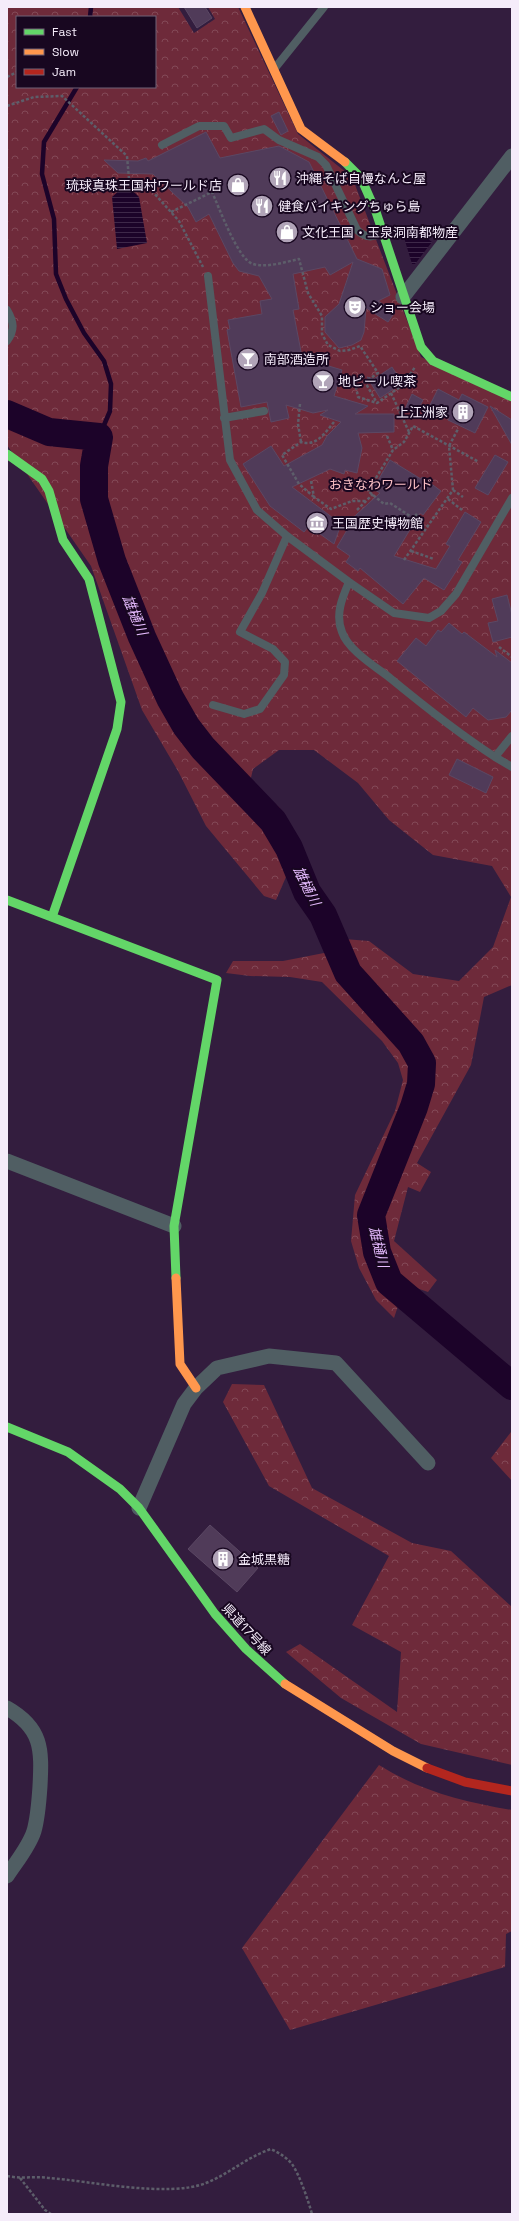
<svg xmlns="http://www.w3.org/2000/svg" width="519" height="2221" font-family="'Space Grotesk','Noto Sans JP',sans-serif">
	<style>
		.forest { fill: url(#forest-crowns); fill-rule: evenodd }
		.water { fill: url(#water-rules) }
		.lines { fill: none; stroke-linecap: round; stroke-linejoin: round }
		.stream { stroke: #1c0329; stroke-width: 4.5 }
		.river { stroke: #1c0329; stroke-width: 28 }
		.building { fill: #503b59; stroke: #5b4864 }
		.path { stroke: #5d5e6a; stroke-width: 2.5; stroke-dasharray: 3 2; stroke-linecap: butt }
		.lane { stroke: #505e63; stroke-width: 8 }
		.street { stroke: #505e63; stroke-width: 15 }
		.fast { stroke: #63d668; stroke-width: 9 }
		.slow { stroke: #ff974d; stroke-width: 9 }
		.jam { stroke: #b3261e; stroke-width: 9 }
		.labels { text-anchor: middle; stroke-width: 4; stroke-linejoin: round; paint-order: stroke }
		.poi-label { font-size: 13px; fill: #f5ecfa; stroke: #180720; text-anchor: start }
		.park-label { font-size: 13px; fill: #fbc0c5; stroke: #180720 }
		.street-label { font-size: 13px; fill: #f5ecfa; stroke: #180720 }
		.water-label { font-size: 14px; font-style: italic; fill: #e6bbff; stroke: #180720 }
	</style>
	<defs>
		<pattern id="forest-crowns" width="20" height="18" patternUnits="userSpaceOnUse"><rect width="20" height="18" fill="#6e2a3a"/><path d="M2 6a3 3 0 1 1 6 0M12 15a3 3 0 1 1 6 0" fill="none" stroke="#834957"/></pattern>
		<pattern id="water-rules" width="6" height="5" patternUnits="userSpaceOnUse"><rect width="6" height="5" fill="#1c0329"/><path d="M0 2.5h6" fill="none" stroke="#3e2849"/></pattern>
	</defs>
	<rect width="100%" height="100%" fill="#331d3e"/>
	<path class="forest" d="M7 7H178L194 33 215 19 208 7H238L298 134 352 177 421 357 512 401V985L484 997 471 1065 417 1163 431 1172 420 1192 408 1187 394 1241 437 1280 428 1292 405 1284 371 1247 369 1267 398 1306 394 1318 376 1300 359 1268 351 1241 355 1195 395 1111 403 1080 398 1063 382 1041 322 982 290 977 250 976 226 973 233 961H283L324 953 344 939 369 941 413 974 459 981 493 947 511 897 492 866 433 855 389 820 358 783 314 750H279L253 769 250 782 280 808 289 870 276 900 264 896 206 826 178 771 142 710 91 566 7 445ZM17 17H155V87H17Z
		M232 1384 264 1385 312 1488 412 1543 451 1551 512 1607V1765L421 1744 341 1698 286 1652 300 1644 397 1712 401 1652 352 1625 389 1556 269 1486 223 1402Z
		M511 1432H512V1481L491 1458Z
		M379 1765C420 1791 464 1802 512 1810V1931L506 1934 505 1967 290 2030 242 1948Z"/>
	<path class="water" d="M121 189 135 193 139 197 147 243 117 249 112 197Z
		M409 225 432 242 415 264H412L402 231Z"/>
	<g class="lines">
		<path class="stream" d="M90 17 91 7
			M77 87 44 142 42 174 54 219 56 274 66 299 84 333 104 361 111 384 110 411 99 437"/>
		<path class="river" d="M7 414 49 432 99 437 94 466V499L112 561 142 637 170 698 186 726 203 748 273 821 289 848 307 892 323 915 348 973 411 1043 422 1063 421 1084 414 1107 371 1215 377 1252 389 1282 512 1386"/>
	</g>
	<path class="building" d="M184 7H205L212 18 197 28Z
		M279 112 288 131 281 135 271 116Z
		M206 132 220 158 279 146 309 162 357 259 382 269 390 295 378 301 395 312 388 322 366 308 364 332 361 340 352 345 339 348 325 332V317L339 304 353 262 330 275 325 267 293 274 299 309 293 310 302 357H299L342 370 334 396 368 406 355 414H394V432L358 433 362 448 357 473 345 470 344 474 330 469 292 487 341 524 334 544 309 526 304 532 270 506 243 464 271 446 284 466 322 445 327 436 341 422 320 415 328 410 313 413 286 405 289 418 271 422 267 402 241 407 227 330 230 329 228 320 262 314 260 301 272 299 259 276 239 271 233 263 209 214 196 222 188 207 153 174 118 173 104 160 138 161 146 158 148 161Z
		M392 367 400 380 393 385 398 386 380 398 367 377 374 379Z
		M438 389 459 400 462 394 488 407 475 433 448 420 450 417 429 407Z
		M412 394 423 400 416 414 405 409Z
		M490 406 512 420V445Z
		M495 455 508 462 488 495 475 488Z
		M390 460 421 479 422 477 441 491 423 515 420 513 394 556 436 569 450 546 446 544 465 512 481 522 458 560 462 562 444 590 424 578 403 604 360 568 358 571 346 562 350 556 337 547 356 515 380 493 373 489Z
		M507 595 512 615V637L493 642 488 623 498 621 492 599Z
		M449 623 462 634 464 632 497 657 495 650 512 663V710L506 717 488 720 473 708 466 717 397 661 416 638 426 646 438 630 441 632Z
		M457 759 493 777 486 793 449 775Z
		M210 1525 258 1568 237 1592 188 1549Z"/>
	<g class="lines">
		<path class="path" d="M7 77 17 72
			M7 106 34 97 62 96 127 156 129 179 144 182 179 221 203 267
			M171 212 212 192C219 207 238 260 253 264 267 268 285 262 299 259L308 293 322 316V334L328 345 340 351 349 350 360 346 378 373 365 382 377 403 403 385 415 367
			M341 383 356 387 358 397 377 403
			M391 393 409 432
			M300 404 298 424 301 442
			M387 436 393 450
			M311 481 314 497 331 509 352 501H366
			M453 490 463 497
			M314 497 299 484 282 455 301 442C316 447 325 433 334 422
			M448 499 462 510
			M357 510 373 494
			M417 514 413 518 390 503 384 504 368 491 393 450 404 442 413 426 479 462
			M411 551 434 559
			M404 560 453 490 449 446 458 429
			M499 647 512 657
			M7 2176C21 2179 35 2176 49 2178 90 2181 169 2198 206 2183 229 2174 247 2157 271 2149 279 2153 286 2157 292 2164 300 2176 308 2200 312 2214
			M20 2178 45 2210 51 2214"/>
		<path class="lane" d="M275 68 324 7
			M162 145 199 126H224L231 138 264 129 279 140 318 157 326 165 357 230C366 238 372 238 382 233
			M208 276 230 460 257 510 287 536 349 582 394 613 429 618 441 611 456 594 512 498
			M7 310C14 322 15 330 7 341
			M224 418 264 411
			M349 582C342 598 335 615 342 632 348 650 376 667 390 678 424 706 458 733 495 757L512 736
			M213 705 244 714 260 709 284 675 285 662 273 649 240 632 262 593 287 536
			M495 757 512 767"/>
		<path class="street" d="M403 297 512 156
			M7 1161 174 1226
			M139 1508 184 1404 196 1388 217 1368 269 1356 336 1363 428 1463
			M7 1708C42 1728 42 1749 40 1786 39 1801 38 1817 34 1831 29 1847 16 1862 7 1876"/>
		<path class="fast" d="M345 162 361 178 376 212 421 347 433 361 512 397
			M7 454 42 479 49 491 63 540 89 579 121 702 117 729 52 917
			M7 900 217 980 174 1226 176 1278
			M7 1427 68 1452 120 1489 139 1508 215 1614 246 1649 285 1684"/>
		<path class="slow" d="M245 7 301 129 345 162
			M176 1278 180 1364 196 1388
			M285 1684 393 1751 427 1768"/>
		<path class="jam" d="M427 1768 465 1782 512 1791"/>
	</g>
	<defs>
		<g id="restaurant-disc" transform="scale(1.15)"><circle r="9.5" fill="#b1a4b8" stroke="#180720"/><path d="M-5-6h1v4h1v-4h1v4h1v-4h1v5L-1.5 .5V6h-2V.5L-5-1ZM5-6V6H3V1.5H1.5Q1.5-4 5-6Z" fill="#fff"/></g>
		<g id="shop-disc" transform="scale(1.15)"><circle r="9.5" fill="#b1a4b8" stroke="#180720"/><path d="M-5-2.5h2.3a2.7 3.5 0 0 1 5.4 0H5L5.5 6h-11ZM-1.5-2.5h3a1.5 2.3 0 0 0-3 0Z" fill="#fff"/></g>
		<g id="theatre-disc" transform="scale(1.15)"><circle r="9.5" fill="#b1a4b8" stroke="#180720"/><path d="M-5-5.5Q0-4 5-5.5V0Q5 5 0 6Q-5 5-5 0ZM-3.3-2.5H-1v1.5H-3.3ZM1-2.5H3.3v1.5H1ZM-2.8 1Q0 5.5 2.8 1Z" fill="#fff"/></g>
		<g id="bar-disc" transform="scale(1.15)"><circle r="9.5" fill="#b1a4b8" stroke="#180720"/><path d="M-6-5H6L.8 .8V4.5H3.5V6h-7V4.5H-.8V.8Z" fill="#fff"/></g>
		<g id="building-disc" transform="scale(1.15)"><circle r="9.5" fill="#b1a4b8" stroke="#180720"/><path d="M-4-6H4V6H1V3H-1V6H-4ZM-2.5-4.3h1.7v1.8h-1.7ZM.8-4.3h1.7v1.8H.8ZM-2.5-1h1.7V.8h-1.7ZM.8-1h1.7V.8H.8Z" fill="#fff"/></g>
		<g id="museum-disc" transform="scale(1.15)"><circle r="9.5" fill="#b1a4b8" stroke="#180720"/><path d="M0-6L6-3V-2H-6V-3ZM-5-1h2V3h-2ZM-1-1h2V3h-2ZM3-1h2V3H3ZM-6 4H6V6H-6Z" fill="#fff"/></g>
	</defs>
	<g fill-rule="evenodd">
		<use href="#restaurant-disc" x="280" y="178"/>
		<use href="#shop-disc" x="238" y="185"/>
		<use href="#restaurant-disc" x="262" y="206"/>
		<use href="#shop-disc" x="287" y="232"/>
		<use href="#theatre-disc" x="355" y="307"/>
		<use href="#bar-disc" x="248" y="359"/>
		<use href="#bar-disc" x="323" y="381"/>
		<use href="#building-disc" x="463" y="412"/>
		<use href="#museum-disc" x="317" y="523"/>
		<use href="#building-disc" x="223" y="1559"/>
	</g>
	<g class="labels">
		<g class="poi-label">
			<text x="296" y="183">沖縄そば自慢なんと屋</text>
			<text x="222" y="190" text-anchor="end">琉球真珠王国村ワールド店</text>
			<text x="278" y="211">健食バイキングちゅら島</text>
			<text x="302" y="237">文化王国・玉泉洞南都物産</text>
			<text x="370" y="312">ショー会場</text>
			<text x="264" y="364">南部酒造所</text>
			<text x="338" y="386">地ビール喫茶</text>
			<text x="448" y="417" text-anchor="end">上江洲家</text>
			<text x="332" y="528">王国歴史博物館</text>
			<text x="238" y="1564">金城黒糖</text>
		</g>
		<g class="park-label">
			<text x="381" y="489">おきなわワールド</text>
		</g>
		<g class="street-label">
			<text transform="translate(247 1629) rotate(47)" y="5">県道17号線</text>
		</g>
		<g class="water-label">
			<text transform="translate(135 615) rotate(67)" y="5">雄樋川</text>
			<text transform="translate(307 886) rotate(63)" y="5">雄樋川</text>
			<text transform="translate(379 1247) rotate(76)" y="5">雄樋川</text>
		</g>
	</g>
	<rect width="519" height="2221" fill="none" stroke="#f5ecfa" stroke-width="16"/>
	<rect x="16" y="16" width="140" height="72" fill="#180720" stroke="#706377"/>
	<rect x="24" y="29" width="20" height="6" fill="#63d668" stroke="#706377"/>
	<text x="52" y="36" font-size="12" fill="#f5ecfa">Fast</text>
	<rect x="24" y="49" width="20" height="6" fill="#ff974d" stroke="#706377"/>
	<text x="52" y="56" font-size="12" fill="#f5ecfa">Slow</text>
	<rect x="24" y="69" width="20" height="6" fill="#b3261e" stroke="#706377"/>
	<text x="52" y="76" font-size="12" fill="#f5ecfa">Jam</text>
</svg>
